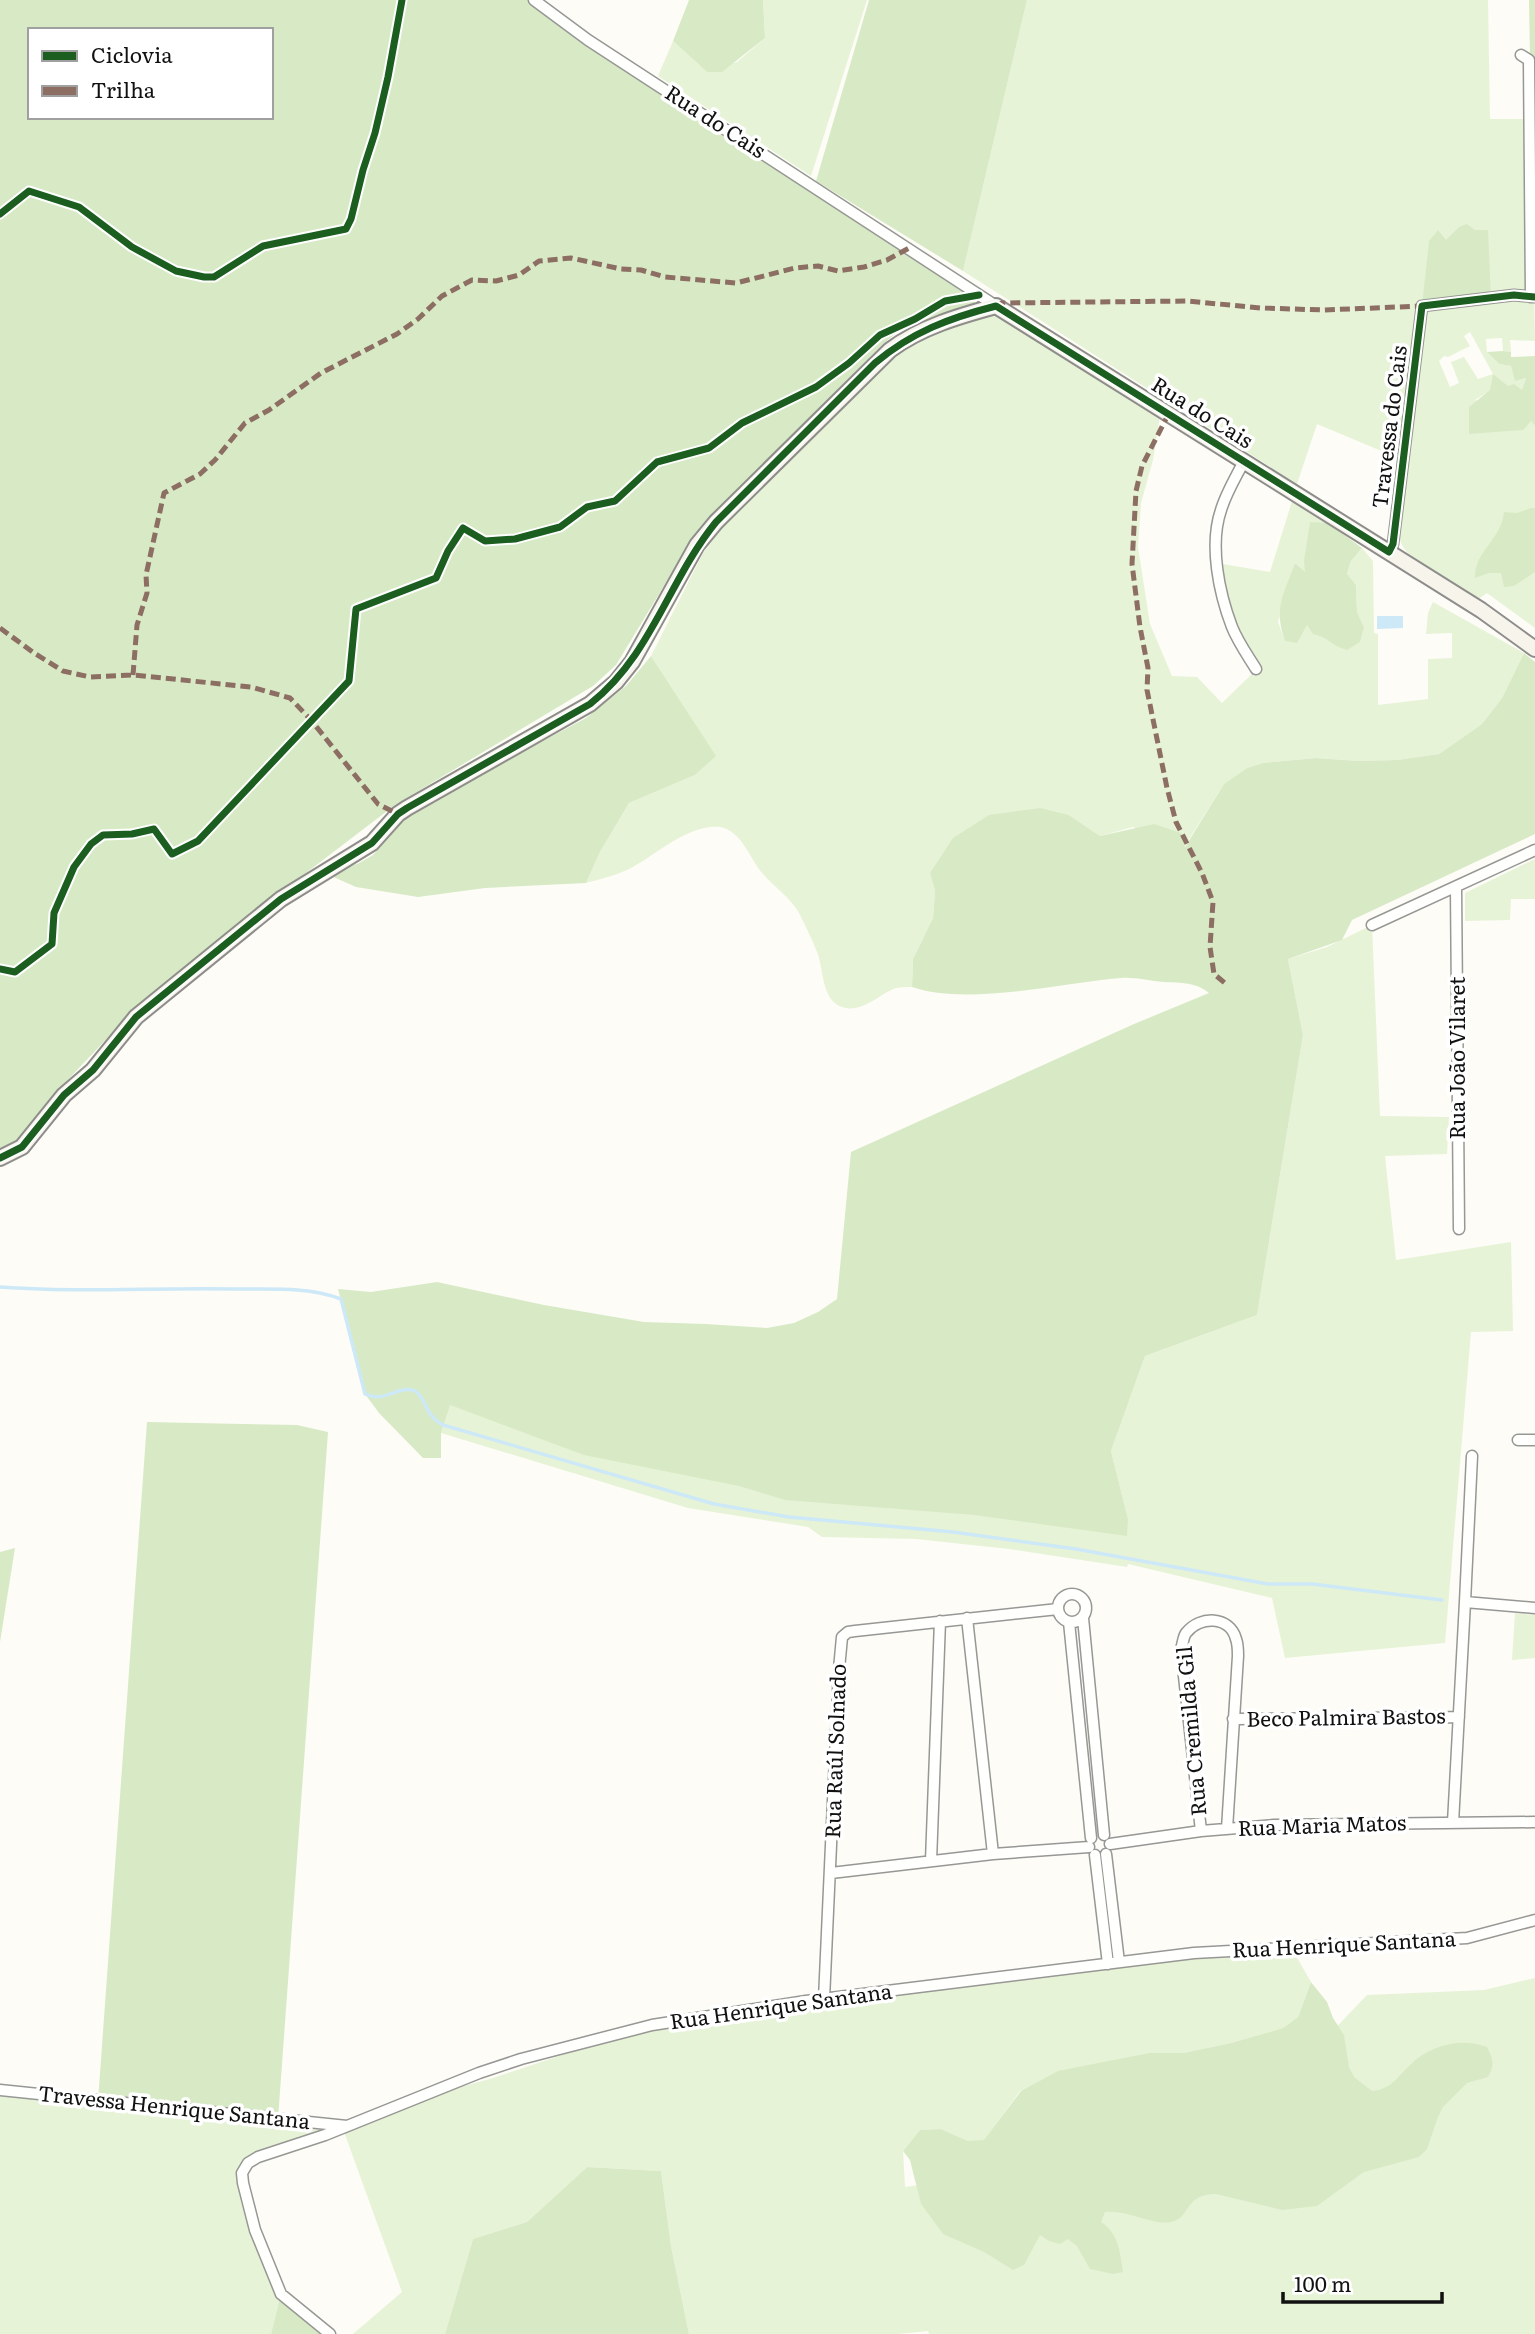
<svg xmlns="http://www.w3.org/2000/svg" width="1535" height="2334" font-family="Literata,serif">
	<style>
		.green { fill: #e7f3d7; fill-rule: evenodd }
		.forest { fill: #d8eac5; fill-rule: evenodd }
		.water { fill: #cde8f7 }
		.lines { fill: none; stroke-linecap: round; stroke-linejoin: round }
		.stream { stroke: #cde8f7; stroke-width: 3.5 }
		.street-casing { stroke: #979795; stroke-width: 13 }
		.secondary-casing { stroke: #8e8d8b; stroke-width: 18 }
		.street { stroke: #fffffe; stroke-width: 10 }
		.secondary { stroke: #f6f4eb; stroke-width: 14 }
		.quiet { stroke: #8d6e63; stroke-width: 5; stroke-dasharray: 10 5; stroke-linecap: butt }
		.cycleway-casing { stroke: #fff; stroke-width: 11 }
		.cycleway { stroke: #1b5e20; stroke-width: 7 }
		.labels { text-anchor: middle; stroke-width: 7; stroke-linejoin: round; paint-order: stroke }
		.street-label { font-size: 21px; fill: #111; stroke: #fff }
	</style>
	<rect width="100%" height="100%" fill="#fdfcf7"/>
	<path class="green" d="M763 0H867L811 176 658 76 673 41 707 72 737 62 765 38Z
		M1027 0H1488L1490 119H1531L1535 341 1510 340 1511 352 1503 351 1502 338 1486 339 1487 352 1499 364 1511 366 1515 380 1526 378 1522 391 1491 382V390L1475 400 1531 421 1535 426V628L1487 593 1477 600C1456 587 1403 563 1399 536 1397 515 1402 482 1403 460L1317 424 1297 484 963 271ZM1470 332 1493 374 1478 379 1464 357 1451 362 1459 383 1450 387 1439 361 1444 356 1448 357 1470 346 1464 336Z
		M992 315 1003 318 1160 416 1153 460 1141 503 1138 547 1150 624 1172 676 1197 677 1222 703 1256 670 1241 645 1217 563 1270 572 1293 498 1328 523H1310L1305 573 1295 563 1278 622 1285 641 1297 642 1306 624 1364 627 1357 612 1356 585 1347 575 1351 561 1362 548 1373 561 1374 633 1378 634V705L1428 699V659L1452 658V633L1426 634 1428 613 1433 602 1524 653 1502 698 1482 724 1439 754 1397 760 1359 761 1316 758 1263 763 1247 768 1224 784 1184 847 1133 827 1100 836 1069 815 930 873 935 891 933 918 913 959 912 987C907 987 901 987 896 988 879 994 862 1014 842 1007 821 1000 824 969 817 952 812 939 805 925 799 913 791 898 774 887 763 874 748 857 740 823 711 827 680 830 654 857 627 870 614 876 600 879 586 883L600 852 629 803 695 775 715 756 651 656 703 553 724 525 900 353C929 337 960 321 992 315Z
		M1535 859V899H1511L1510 920 1465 921V893Z
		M1372 925 1380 1116 1449 1117 1447 1154 1385 1156 1396 1260 1511 1242 1513 1331 1471 1332 1445 1643 1285 1658 1272 1598 1128 1564 1127 1567 1009 1549 916 1539 822 1537 808 1527 688 1508 441 1433 449 1403 1128 1519 1111 1451 1145 1356 1257 1315 1303 1035 1288 959 1327 947Z
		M1515 1613 1535 1615V1658L1512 1660Z
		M1291 1947 1311 1982 1298 2017 1283 2028 1231 2043 1183 2053H1149L1108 2062 1020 2091 984 2141H968L941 2129 920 2130 903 2151 905 2187 1028 2170 1276 2090 1367 1995 1484 1990 1535 1978V2334H929L928 2331 898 2334H689L671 2246 661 2171 587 2167 527 2222 473 2239 445 2334H353L402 2292 343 2129 248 2163 243 2183 281 2294 271 2334H0V2090L347 2126 400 2104 493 2078 652 2025 829 1999Z"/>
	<path class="forest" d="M0 0H535L812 192 953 282 976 303 899 331 884 343 723 504 693 538 616 665 593 686 395 805 302 876 114 1031 61 1087 27 1131 11 1146 0 1152ZM30 30H271V117H30Z
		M689 0H763L765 38 722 72H707L673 41Z
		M869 0H1027L963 271 816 181Z
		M1529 0H1535V58L1530 57Z
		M1467 224 1475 230H1488L1491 297 1422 306 1429 241 1438 230 1446 240 1459 227Z
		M1503 351 1511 352V357L1535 356V426L1531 421 1523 430 1469 434V407L1490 390 1493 374 1508 386 1514 384 1522 390 1526 378 1515 381 1511 366 1499 364 1487 352Z
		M1531 508H1535V572L1514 586 1504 587 1501 573H1489L1475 578C1474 551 1501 541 1504 512L1517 513Z
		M1310 522 1328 523 1362 548 1351 561 1347 574 1356 585 1357 612 1364 627 1360 642 1347 650C1332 646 1328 637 1313 634L1307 625 1297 643 1285 641C1273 608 1284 594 1295 563L1305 572 1304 561Z
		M1524 653 1535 662V834L1352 920 1342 940 1288 959 1303 1035 1257 1315 1145 1356 1111 1451 1128 1519 1127 1536 974 1515 785 1500 739 1486 584 1455 450 1405 441 1433V1458H423L379 1413 365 1394 338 1289 371 1292 437 1282 544 1305 644 1322 706 1324 767 1328 794 1323 818 1312 837 1299 851 1152 1134 1024 1209 993C1196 982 1181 983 1164 982 1150 981 1135 977 1121 978 1062 983 967 1006 912 987L913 959 933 918 935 891 930 873 953 838 989 815 1040 808 1069 815 1100 836 1154 824 1181 833 1185 847 1224 784 1247 768 1263 763 1316 758 1359 761 1397 760 1439 754 1482 724 1502 698Z
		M651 656 716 756 695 775 629 803 600 852 586 883 485 888 418 897 356 887 329 875 359 863 373 855 400 824 418 808 586 718 626 686Z
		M147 1422 297 1425 328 1432 278 2119 98 2101Z
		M15 1548 0 1642V1552Z
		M1311 1982 1327 2002 1333 2018 1344 2035 1349 2067 1354 2077 1372 2091C1392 2089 1397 2077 1411 2064 1430 2045 1462 2037 1487 2047 1493 2059 1495 2065 1488 2077L1467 2083 1443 2107 1438 2117 1427 2149 1419 2157 1364 2172 1317 2206 1282 2210 1216 2194C1184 2194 1191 2218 1171 2222 1154 2226 1127 2209 1105 2212L1101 2222C1119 2234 1120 2252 1123 2272L1113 2274 1090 2269 1077 2246 1068 2239 1060 2244 1049 2241 1040 2235 1024 2265 1013 2270 984 2252 943 2234 921 2204 910 2160 903 2151 920 2130 941 2129 968 2141 984 2140 1021 2091 1058 2071 1149 2053H1183L1231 2043 1283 2028 1298 2017Z
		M587 2167 661 2171 671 2246 689 2334H445L473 2239 527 2222Z
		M281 2294 330 2334H271Z"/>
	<path class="water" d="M1403 616V628L1377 629V616Z"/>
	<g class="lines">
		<path class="stream" d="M0 1287C80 1293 160 1287 240 1289 273 1289 310 1287 341 1299L365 1394C385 1404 399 1384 415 1391 427 1398 423 1414 443 1425L714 1504 789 1517 953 1532 1076 1549 1268 1584H1312L1442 1600"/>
		<g class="street-casing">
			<path id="street" d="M534 0 588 40 996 306
				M1521 55 1529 60 1531 297
				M1244 461C1236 477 1226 493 1221 510 1209 545 1219 593 1232 627 1238 642 1248 656 1256 669
				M1389 552 1393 544 1422 306 1514 295 1535 297
				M1456 887 1459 1229
				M1372 925 1535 850
				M1518 1440H1535
				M1472 1456 1465 1602 1535 1608
				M1058 1608a14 14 0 1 1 28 0a14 14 0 1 1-28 0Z
				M967 1618 993 1854
				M1083 1618 1104 1835
				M1069 1622 1091 1838
				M1233 1719 1459 1717
				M1453 1823 1465 1602
				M1201 1831 1181 1649C1183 1644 1183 1637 1186 1633 1200 1615 1230 1616 1236 1639 1238 1644 1238 1651 1238 1656L1227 1829
				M1110 1844 1201 1831 1274 1825 1535 1822
				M1106 1854 1119 1962
				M1095 1855 1108 1964
				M931 1861 940 1621
				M831 1873 993 1854 1089 1847
				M824 1999 839 1669 842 1637 848 1632 855 1631 1058 1609
				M0 2090 347 2126
				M330 2334 281 2294 255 2230 243 2183 242 2173 248 2163 258 2157 325 2135 479 2073 521 2059 652 2025 806 2001 1194 1953 1467 1938 1535 1920"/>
		</g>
		<g class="secondary-casing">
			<path id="secondary" d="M0 1158 22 1147 64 1095 93 1070 136 1017 281 899 372 843 398 814 407 808 590 704 616 682 632 662 697 545 716 522 890 350C921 327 959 316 996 306L1481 610 1535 649"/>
		</g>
		<use href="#street" class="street"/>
		<use href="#secondary" class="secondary"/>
		<path class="quiet" d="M996 306 1002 303 1187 301 1261 308 1324 310 1422 306
			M1169 413 1142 466 1136 491 1132 564 1140 627 1148 668 1147 690 1167 788 1176 822 1202 873 1213 902 1210 947 1214 974 1226 984
			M0 628 34 653 63 671 90 677 133 675 251 687 290 698 311 720 378 804 398 814
			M133 675 137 625 147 593 146 575 164 493 200 474 215 460 245 423 269 410 321 373 397 334 418 319 442 296 472 280 496 281 519 275 539 261 571 258 621 269 641 270 665 277 736 283 795 268 818 266 838 271 864 267 887 260 909 248"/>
		<g class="cycleway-casing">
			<path id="cycleway" d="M0 214 29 191 79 207 132 247 176 271 204 277H214L263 246 346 229 351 219 363 170 375 133 388 77 402 0
				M0 969 15 972 52 944 54 913 74 867 91 844 103 835 132 834 154 829 172 854 198 841 349 681 356 609 436 578 448 551 463 528 485 541 515 539 560 527 587 507 615 501 657 462 709 448 742 423 816 387 849 363 880 335 915 319 945 301 979 295
				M0 1158 22 1147 64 1095 93 1070 136 1017 281 899 372 843 398 814 407 808 590 704C652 655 668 581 716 522L875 363C912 332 949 318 996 306L1389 552 1393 544 1422 306 1514 295 1535 297"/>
		</g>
		<use href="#cycleway" class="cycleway"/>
	</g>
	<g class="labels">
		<g class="street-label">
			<text transform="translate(715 122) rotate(33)" y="7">Rua do Cais</text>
			<text transform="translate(1202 413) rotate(32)" y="7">Rua do Cais</text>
			<text transform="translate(1390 427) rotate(-83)" y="7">Travessa do Cais</text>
			<text transform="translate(1458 1058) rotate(-90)" y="7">Rua João Vilaret</text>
			<text transform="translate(1346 1718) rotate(-1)" y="7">Beco Palmira Bastos</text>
			<text transform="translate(1192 1731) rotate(-95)" y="7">Rua Cremilda Gil</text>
			<text transform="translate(836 1751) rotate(-88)" y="7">Rua Raúl Solnado</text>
			<text transform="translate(1322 1826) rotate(-2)" y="7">Rua Maria Matos</text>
			<text transform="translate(1344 1945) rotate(-3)" y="7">Rua Henrique Santana</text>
			<text transform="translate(781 2007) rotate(-8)" y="7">Rua Henrique Santana</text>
			<text transform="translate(174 2108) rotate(6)" y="7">Travessa Henrique Santana</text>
		</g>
	</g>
	<rect x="28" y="28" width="245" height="91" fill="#ffffff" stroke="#a0a0a0" stroke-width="2"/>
	<rect x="42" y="51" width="35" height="10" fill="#1b5e20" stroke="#a0a0a0" stroke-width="2"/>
	<text x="91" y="63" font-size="21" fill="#111111">Ciclovia</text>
	<rect x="42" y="86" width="35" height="10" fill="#8d6e63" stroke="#a0a0a0" stroke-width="2"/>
	<text x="91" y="98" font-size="21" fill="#111111">Trilha</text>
	<path d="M1283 2292v10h159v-10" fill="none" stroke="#111111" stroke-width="3.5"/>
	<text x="1294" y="2292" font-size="21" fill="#111111" stroke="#ffffff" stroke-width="5" paint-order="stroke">100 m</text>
</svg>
